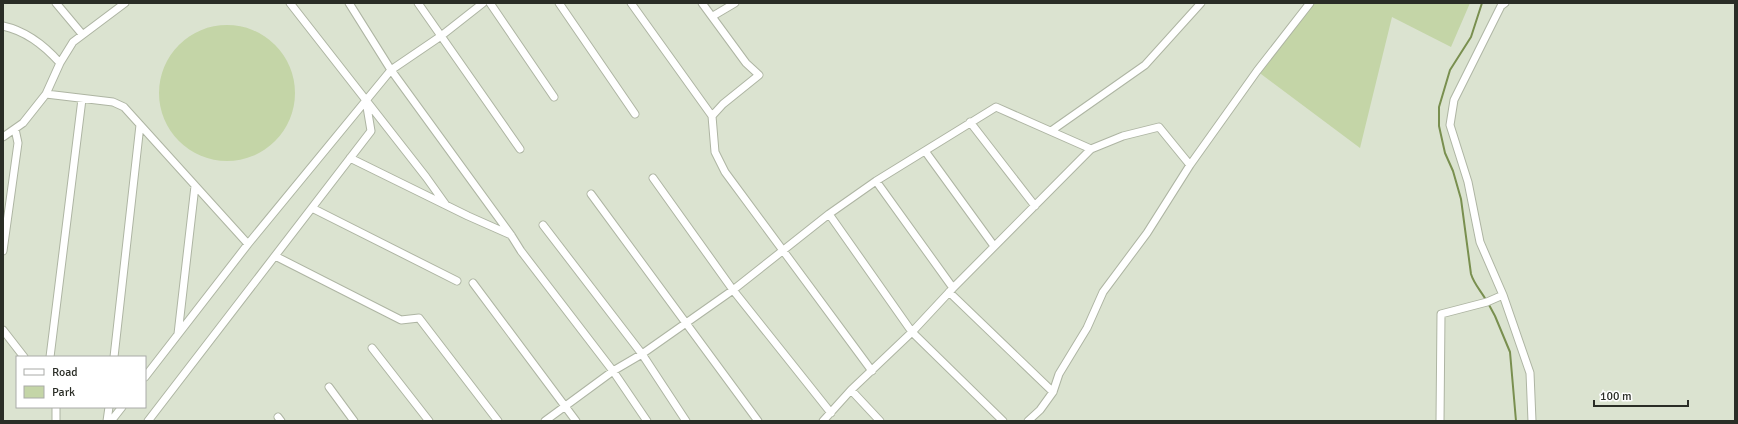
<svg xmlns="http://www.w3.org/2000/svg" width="1738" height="424" font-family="Signika,sans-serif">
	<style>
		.park { fill: #c4d5a7 }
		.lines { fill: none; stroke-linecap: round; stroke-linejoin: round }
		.stream { stroke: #798f4f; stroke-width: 2 }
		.street-casing { stroke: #aeb5a3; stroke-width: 9 }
		.street { stroke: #fff; stroke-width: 7 }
	</style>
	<rect width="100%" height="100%" fill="#dbe3d0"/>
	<path class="park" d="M1314 3H1470L1451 47 1392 17 1360 148 1257 71Z
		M159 93a68 68 0 1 1 136 0a68 68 0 1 1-136 0Z"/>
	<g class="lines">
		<path class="stream" d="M1482 3 1471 37 1450 70 1439 107V126L1445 153 1453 171 1461 199 1471 274C1474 284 1481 291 1486 300
			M1488 303 1495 316 1510 352 1516 421"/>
		<g class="street-casing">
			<path id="street" d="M56 3 82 34
				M290 3 426 177 446 205
				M349 3 391 70 511 235 521 251 613 371 647 421
				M418 3 520 149
				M490 3 554 97
				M559 3 635 114
				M631 3 712 116 715 152 725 172 872 371
				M702 3 746 63 759 75 723 104 712 116
				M1505 3 1501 6 1454 100 1450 125 1468 182 1480 242 1503 295 1530 373 1532 421
				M713 16 735 3
				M3 26C26 31 45 46 60 63
				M46 94 113 102 124 107 248 244
				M970 122 1035 206
				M1051 131 1145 65 1201 3
				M3 137 23 123 46 94 60 63 73 42 125 3
				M925 151 994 246
				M350 158 468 216 511 235
				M653 178 733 290 831 413
				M876 181 953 288
				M591 194 758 421
				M312 208 457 281
				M829 214 912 332 1003 421
				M543 225 642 354 686 421
				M3 251 18 143 15 129
				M275 256 401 320 419 318 498 421
				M473 283 576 421
				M949 292 1053 392
				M3 330 24 357
				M178 334 195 186
				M372 348 429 421
				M50 357 82 99
				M114 357 140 125
				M145 377 248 244 391 70 441 36 483 3
				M329 387 354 421
				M851 390 880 421
				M278 417 281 421
				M56 421V407
				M107 421 109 407
				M111 421 122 407
				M148 421 371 131 366 101
				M545 421 613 371 642 354 733 290 829 214 876 181 996 107 1091 149
				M823 421 851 390 912 332 953 288 1091 149 1123 136 1159 127 1190 165
				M1028 421 1040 410 1053 392 1059 374 1087 328 1103 292 1147 233 1190 165 1257 71 1310 3
				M1440 421 1441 314 1487 302 1503 295"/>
		</g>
		<use href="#street" class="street"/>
	</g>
	<rect width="1738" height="424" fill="none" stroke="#2a2d26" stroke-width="8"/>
	<rect x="16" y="356" width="130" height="52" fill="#ffffff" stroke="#aaaba8"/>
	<rect x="24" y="369" width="20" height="6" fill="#ffffff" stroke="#aaaba8"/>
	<text x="52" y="376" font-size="12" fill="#2a2d26">Road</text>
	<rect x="24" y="386" width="20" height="12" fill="#c4d5a7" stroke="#aaaba8"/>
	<text x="52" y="396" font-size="12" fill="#2a2d26">Park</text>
	<path d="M1594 400v6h94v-6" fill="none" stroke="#2a2d26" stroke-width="2"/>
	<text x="1600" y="400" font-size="12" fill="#2a2d26" stroke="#ffffff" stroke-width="3" paint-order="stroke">100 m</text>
</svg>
